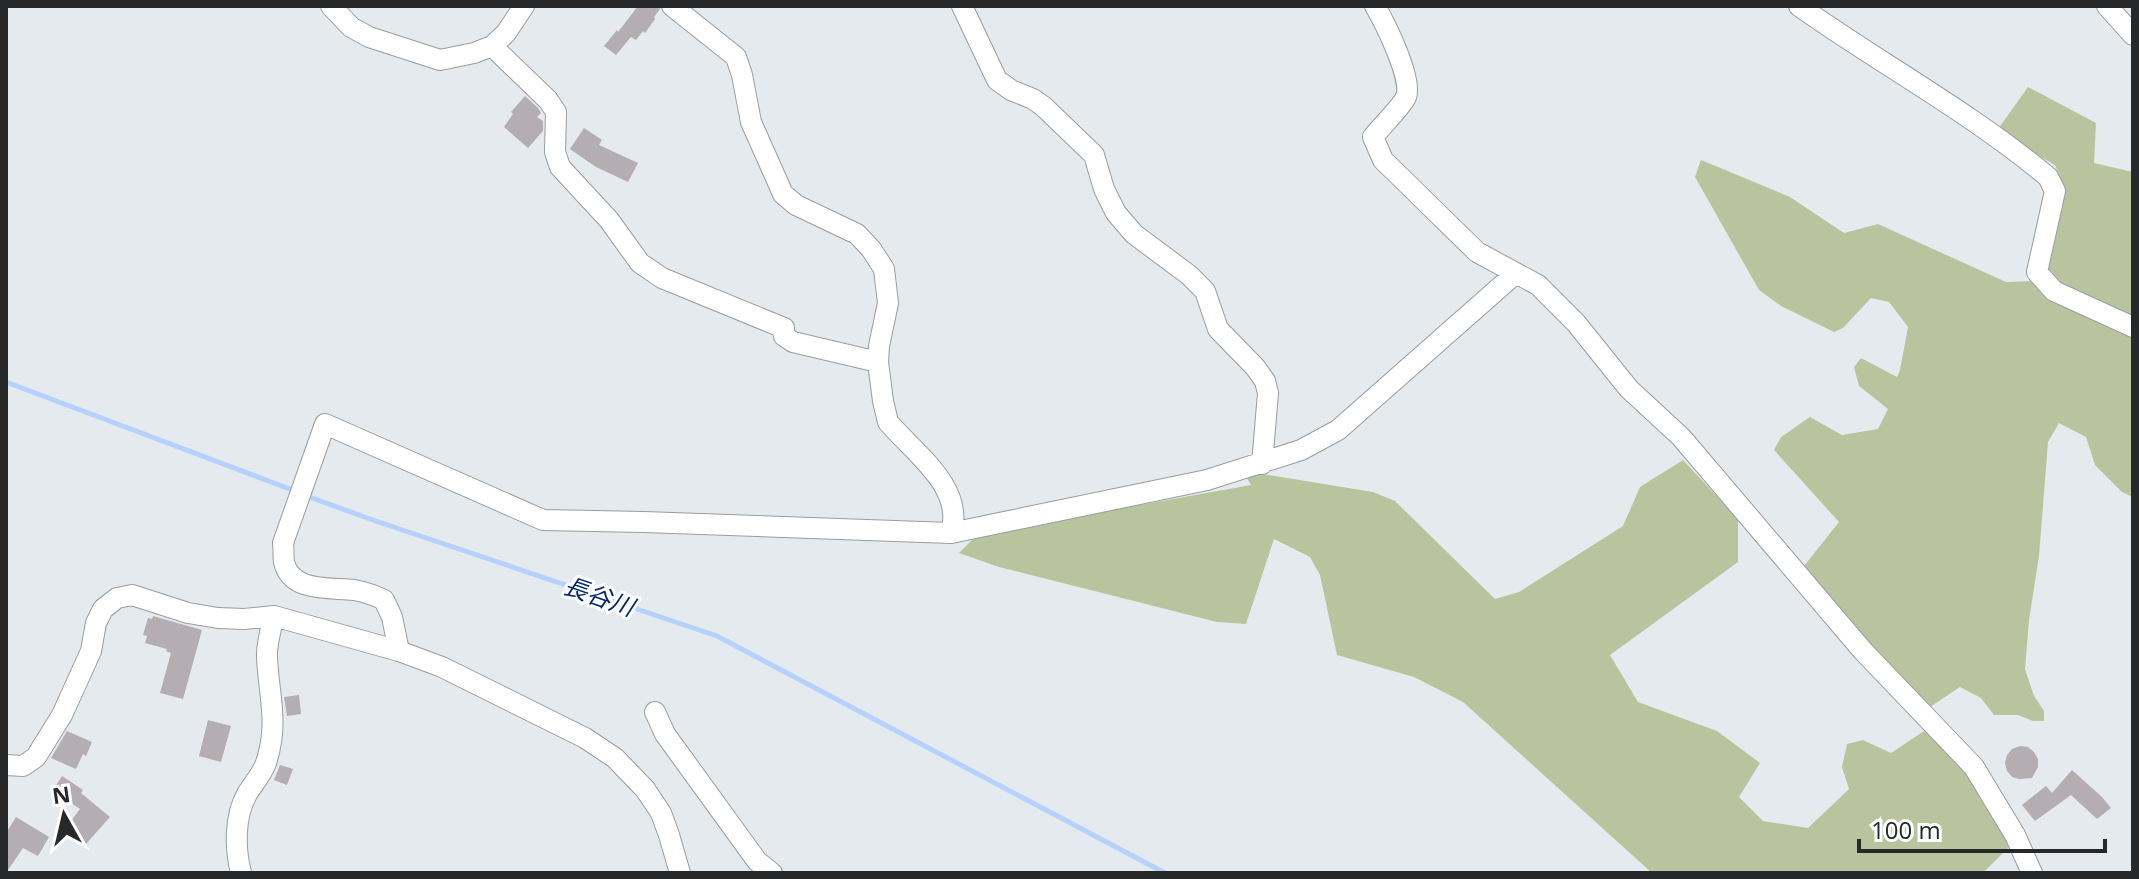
<svg xmlns="http://www.w3.org/2000/svg" width="2139" height="879" font-family="'Open Sans','Noto Sans JP',sans-serif">
	<style>
		.green { fill: #b9c49e }
		.lines { fill: none; stroke-linecap: round; stroke-linejoin: round }
		.stream { stroke: #b6d2fc; stroke-width: 5 }
		.building { fill: #b4adb1 }
		.minor-casing { stroke: #989da1; stroke-width: 22 }
		.minor { stroke: #fff; stroke-width: 20 }
		.labels { text-anchor: middle; stroke-width: 6; stroke-linejoin: round; paint-order: stroke }
		.water-label { font-size: 24px; font-style: italic; fill: #022964; stroke: #fff }
	</style>
	<rect width="100%" height="100%" fill="#e5eaef"/>
	<path class="green" d="M2028 87 2096 123 2094 163 2133 172V497L2122 492 2095 465 2086 437 2059 423 2048 442 2039 556 2029 620 2025 669 2034 696 2044 711V721H2033L2018 715H1994L1981 698 1960 687 1930 707 1800 571 1839 522 1774 450 1781 437 1810 417 1842 435 1878 429 1888 409 1859 386 1854 367 1861 358 1897 377 1900 370 1908 327 1889 302 1871 298 1843 328 1834 332 1781 306 1759 290 1695 177 1701 160 1790 197 1844 233 1878 224 2006 282 2035 281 2047 255 2063 184 2055 165 1996 132Z
		M1683 460 1738 519V562L1610 655 1638 702 1717 731 1760 763 1739 797 1763 821 1808 828 1849 789 1842 767 1847 744 1863 740 1891 753 1924 731 1969 773 2010 846 1985 871 1981 873H1652L1463 702 1414 677 1337 655 1320 575 1310 557 1274 539 1246 624 1217 622 999 567 959 553 978 534 1251 485 1243 471 1373 492 1395 501 1495 599 1519 592 1623 526 1640 487Z"/>
	<g class="lines">
		<path class="stream" d="M6 382 295 491
			M304 495 370 519 717 636 1165 873"/>
	</g>
	<path class="building" d="M638 6H659L660 9 654 17 655 19 645 33 643 31 636 40 631 37 616 55 604 46 617 30 618 32Z
		M525 96 538 108 541 113 537 117 543 121V131L528 148 504 127 513 114 511 112Z
		M584 128 602 140 599 145 638 163 628 182 596 167 570 149Z
		M153 616 202 630 183 699 160 693 171 653 166 651 167 649 145 643 147 636 143 635 148 618 152 619Z
		M299 695 301 714 287 716 284 697Z
		M208 720 231 726 221 762 199 756Z
		M67 731 92 742 86 756 83 754 76 769 51 758Z
		M2020 746 2028 747 2034 752 2038 759V767L2032 778 2019 779 2012 777 2007 771 2005 763 2007 755 2012 749Z
		M280 765 293 769 287 785 274 780Z
		M2072 770 2102 797 2111 808 2097 819 2071 795 2035 821 2022 805 2046 786 2052 793Z
		M62 776 83 790 81 793 110 817 86 844 65 829 80 809 62 797 64 793 55 787Z
		M16 817 49 837 38 856 23 848 6 873V833Z"/>
	<g class="lines">
		<g class="minor-casing">
			<path id="minor" d="M331 6 351 27 369 37 440 60 474 53 492 46 506 33 524 6
				M962 6 997 80 1011 90 1033 99 1043 106 1094 155 1104 189 1116 213 1134 234 1189 275 1205 291 1218 329 1255 367 1265 381 1268 393 1262 464
				M1375 6C1385 23 1413 79 1406 97 1402 106 1380 128 1373 137L1383 160 1477 252 1538 285 1576 323 1629 389 1681 437 1863 651 1974 767 2015 835 2032 873
				M1799 6C1881 64 1970 112 2048 177L2055 191 2037 272 2054 291 2133 327
				M2107 6 2133 35
				M492 46 548 100 556 112 555 152 560 167 609 220 640 263 662 278 784 328V336L793 342 878 362
				M951 533 1207 480 1301 450 1338 430 1516 273
				M399 651 392 617 384 600C374 595 365 592 354 590 331 587 291 593 284 562 283 556 284 549 283 543L325 424 543 520 644 522 951 533C965 487 914 453 888 422L883 401 878 362 879 346 888 303 884 269 871 249 857 234 796 205 783 194 751 122 742 75 736 57 672 6
				M655 712 665 734 757 861 772 873
				M6 765 23 766 36 757 62 715 91 651 96 623 103 609 117 598 132 595 188 613 218 618 244 619 274 616 399 651 442 667 585 738 615 758 645 789 661 813 669 835 680 873
				M241 873C235 849 234 817 247 794 253 784 262 774 266 763 279 723 269 697 267 658 266 645 271 629 274 616"/>
		</g>
		<use href="#minor" class="minor"/>
	</g>
	<g class="labels">
		<g class="water-label">
			<text transform="translate(599 597) rotate(19)" y="8">長谷川</text>
		</g>
	</g>
	<rect width="2139" height="879" fill="none" stroke="#262829" stroke-width="16"/>
	<g transform="translate(64 815) rotate(352)" stroke="#ffffff" stroke-width="6" paint-order="stroke">
	<path d="M0-6L14 30L0 20L-14 30Z" fill="#262829"/>
	<text y="-12" font-size="22" font-weight="bold" text-anchor="middle" fill="#262829">N</text>
	</g>
	<path d="M1859 839v12h246v-12" fill="none" stroke="#262829" stroke-width="4"/>
	<text x="1871" y="839" font-size="24" fill="#262829" stroke="#ffffff" stroke-width="6" paint-order="stroke">100 m</text>
</svg>
